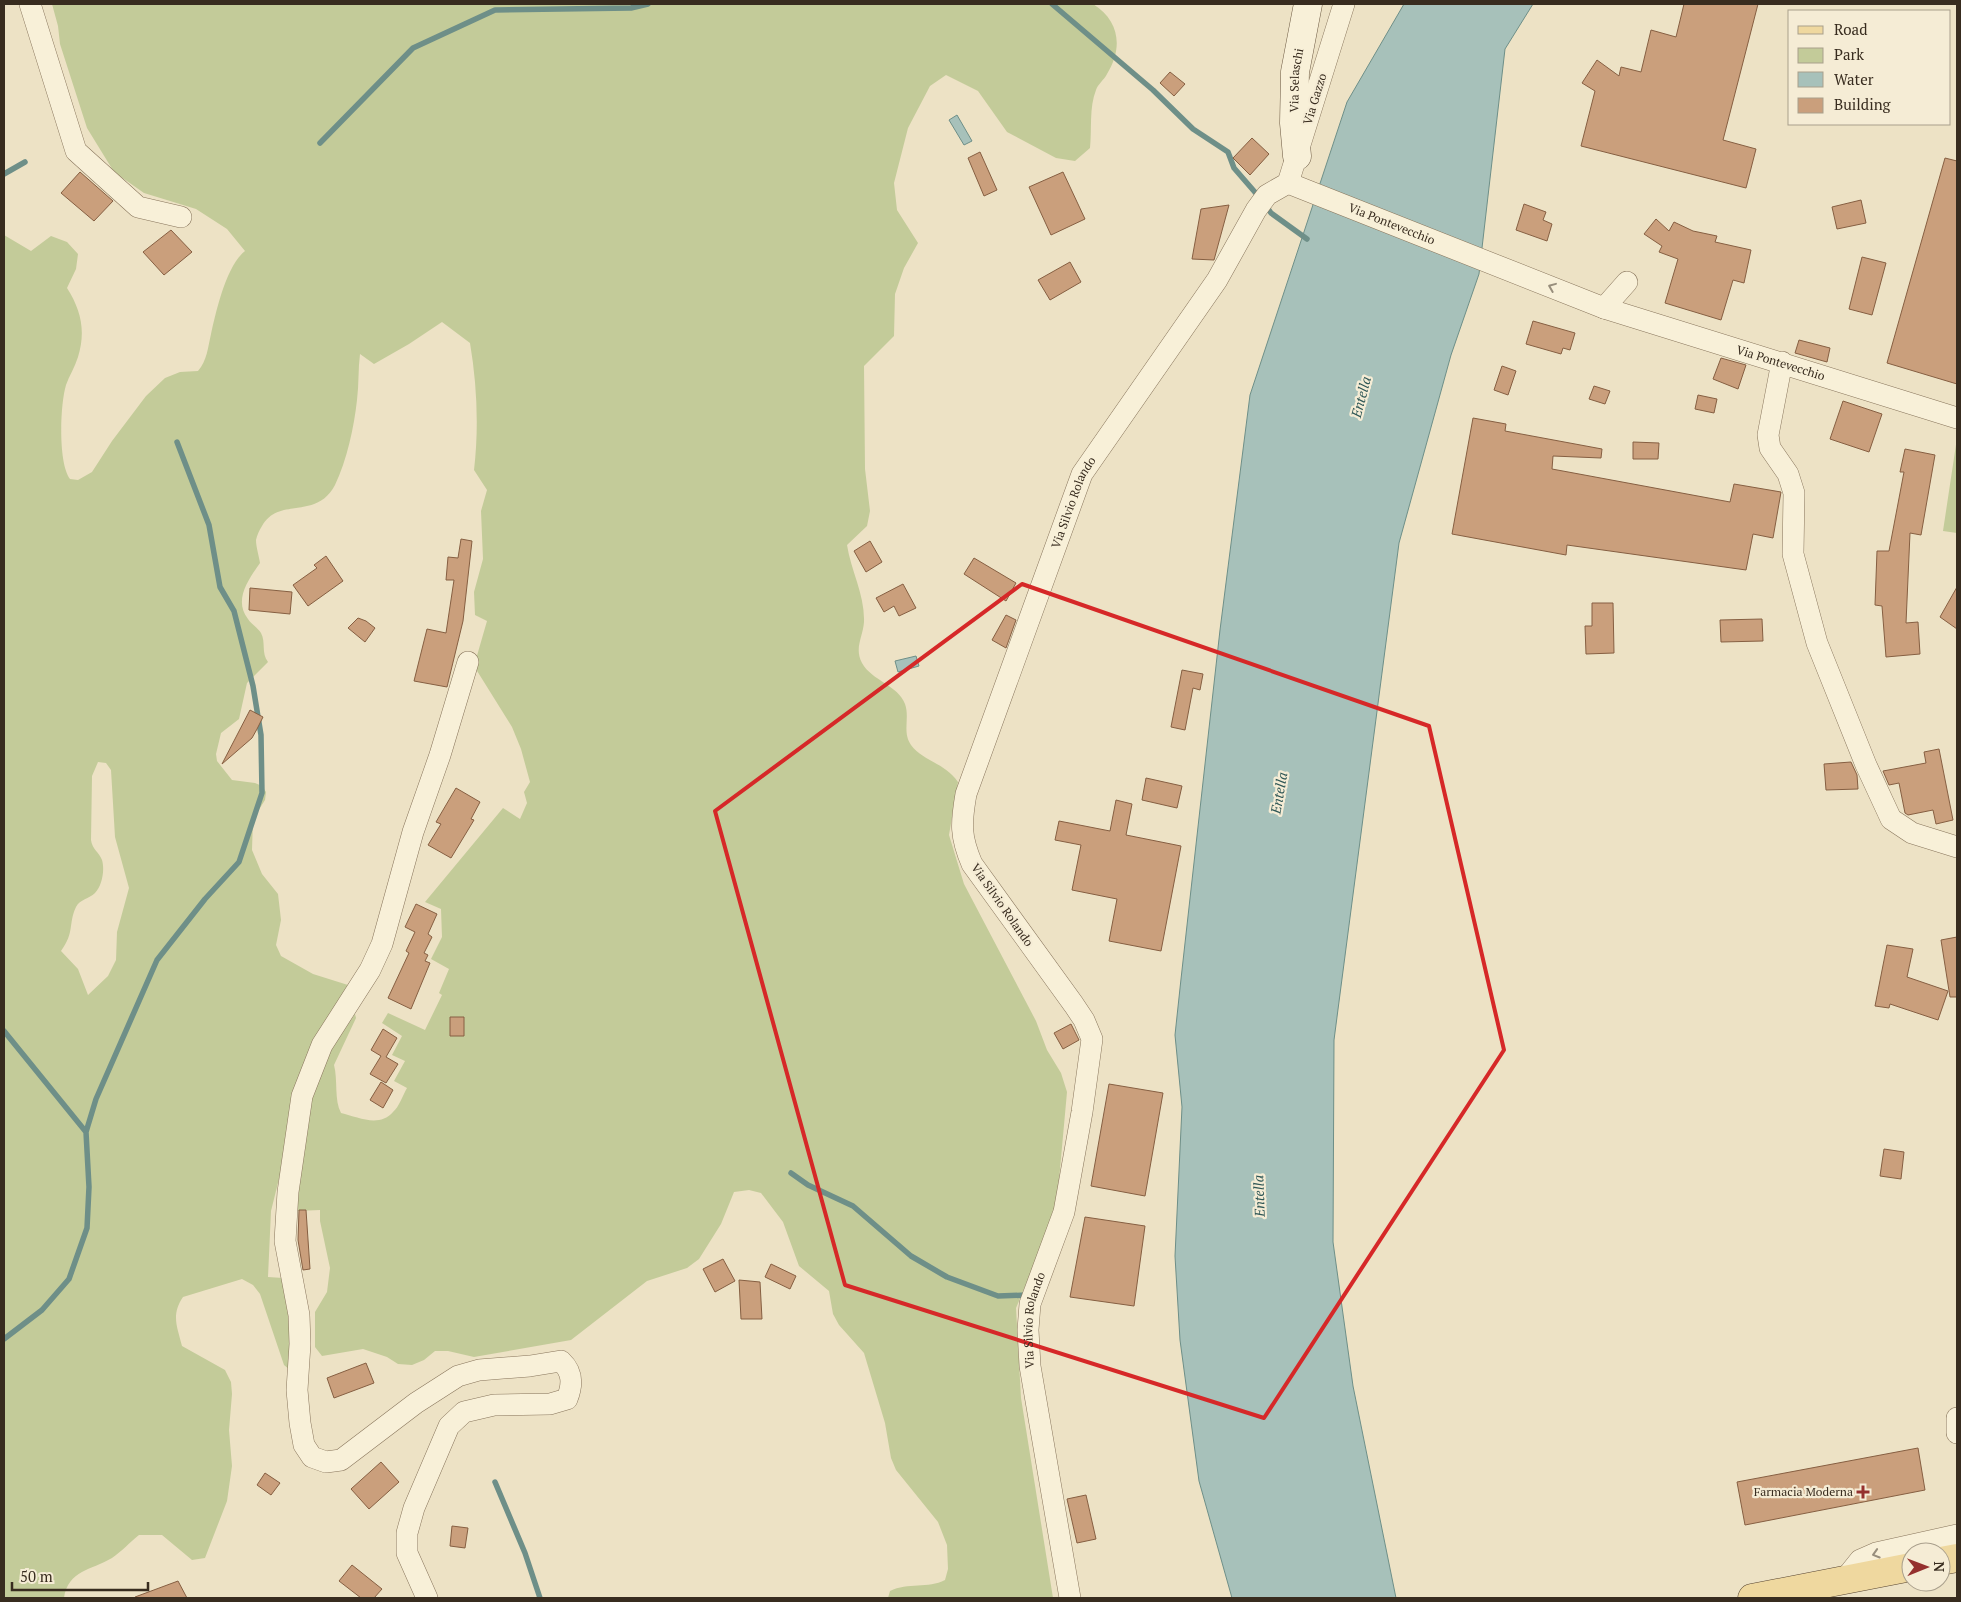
<svg xmlns="http://www.w3.org/2000/svg" width="1961" height="1602" font-family="'PT Serif',serif">
	<style>
		.green { fill: #c3cb99; fill-rule: evenodd }
		.water { fill: #a7c1ba; stroke: #6e8f88 }
		.lines { fill: none; stroke-linecap: round; stroke-linejoin: round }
		.stream { stroke: #6e8f88; stroke-width: 5.5 }
		.building { fill: #ca9f7c; stroke: #865f42 }
		.street-casing { stroke: #88755c; stroke-width: 22 }
		.secondary-casing { stroke: #69563f; stroke-width: 29 }
		.primary-casing { stroke: #564330; stroke-width: 29 }
		.street { stroke: #f8f0d8; stroke-width: 21 }
		.secondary { stroke: #f8f0d8; stroke-width: 28 }
		.primary { stroke: #efd89f; stroke-width: 28 }
		.oneway { stroke: #988e7c }
		.marked { fill: none; stroke: #d62828; stroke-width: 4; stroke-linejoin: round }
		.poi-dot { fill: #95302e; stroke: #f5ecd5; stroke-width: 2 }
		.labels { text-anchor: middle; stroke-width: 4.5; stroke-linejoin: round; paint-order: stroke }
		.street-label { font-size: 12px; fill: #382c1f; stroke: #f5ecd5 }
		.poi-label { font-size: 12px; fill: #382c1f; stroke: #f5ecd5; text-anchor: end }
		.water-label { font-size: 14px; font-style: italic; fill: #2f5756; stroke: #f5ecd5 }
	</style>
	<rect width="100%" height="100%" fill="#ede2c5"/>
	<path class="green" d="M52 4H1093C1120 21 1123 48 1107 74 1104 80 1098 84 1096 90 1089 107 1092 130 1090 148L1075 161 1056 158 1007 132 978 91 946 75 930 86 908 128 894 183 897 210 918 243 904 268 895 294 894 336 864 366 865 469 870 511 867 526 847 545C851 571 865 595 864 622 863 637 854 648 862 663 872 681 898 685 905 704 910 718 902 732 911 745 923 761 945 763 958 782L949 835 964 884 1036 1021 1047 1050 1061 1073 1067 1092 1056 1213 1016 1308 1021 1398 1053 1598H888L890 1591C908 1582 928 1589 945 1580L948 1569 947 1545 938 1522 896 1470 891 1458 885 1423 864 1353 839 1325 833 1314 829 1291 799 1266 783 1222 761 1193 749 1190 734 1192 721 1224 699 1259 687 1268 647 1281 571 1340 474 1357 448 1351H435L424 1360 412 1365 398 1364 387 1357 363 1349 322 1356 315 1347V1312L327 1292 330 1268 320 1221V1210L296 1211 303 1113 331 1049 355 1014 356 1018 334 1065C338 1080 334 1100 341 1113 358 1117 379 1128 393 1112 399 1107 403 1095 407 1088L394 1081 405 1061 392 1055 402 1036 382 1023 388 1013 425 1030 442 995 439 993 449 969 431 959 442 937 441 909 425 902 503 808 520 819 527 803 524 792 530 782 521 749 512 727 474 666 487 621 475 615 474 592 483 559 481 511 487 490 474 470C479 427 477 385 470 343L442 322 409 344 374 364 360 354C358 369 359 384 357 400 354 427 347 460 335 485 316 521 279 496 262 526 259 531 257 535 256 540 256 547 259 556 260 563 249 579 233 600 248 619 251 624 258 628 261 633 266 642 261 653 268 662L247 683 239 719 221 733 216 754 217 761 232 780 255 783 262 786 266 792 265 800 253 819 252 850 262 874 278 894 281 920 276 945 281 956 313 974 348 985 313 1042 271 1211 268 1277 283 1278 291 1304 290 1370 284 1365 260 1294 253 1285 242 1279 183 1297C171 1315 177 1326 182 1346L225 1370 231 1382 232 1394 229 1430 232 1466 227 1501 205 1558 192 1560 162 1535H139C130 1542 121 1552 112 1558 92 1570 68 1570 64 1598H4V235L31 251 51 236 67 242 78 254 76 269 67 288C81 310 86 331 78 357 75 367 69 376 66 385 60 405 58 463 70 479L78 480 92 472 112 441 146 396 165 378 180 372 198 371C207 361 208 347 211 334 216 312 226 266 245 251L227 229 196 209 144 193 114 172 87 128 60 44 58 26ZM98 762 106 763 111 770 115 837 129 888 117 932 116 960 108 976 88 995 78 969 61 951C75 932 68 924 76 907 80 899 89 899 95 893 102 886 105 870 102 860 99 852 92 849 91 840L92 776Z
		M1957 438V533L1943 531Z"/>
	<path class="water" d="M1404 4H1533L1505 49 1479 274 1451 355 1399 543 1334 1040 1333 1242 1353 1386 1396 1598H1232L1199 1481 1180 1340 1175 1256 1182 1107 1175 1035 1181 979 1220 630 1250 395 1347 102Z
		M957 115 972 141 964 145 949 120Z
		M916 656 919 666 898 672 895 661Z"/>
	<g class="lines">
		<path class="stream" d="M1052 4 1153 90 1193 129 1228 152 1234 168 1260 198
			M320 143 413 48 495 10 631 8 648 4
			M4 174 25 162
			M1266 206 1271 213 1307 239
			M4 1031 86 1132 89 1187 87 1228 69 1279 42 1310 4 1339
			M86 1132 96 1099 157 960 205 899 239 862 262 793 261 735 253 686 234 611 220 587 209 525 177 442
			M791 1173 808 1185 853 1206 911 1256 947 1277 998 1296 1027 1295
			M495 1482 525 1553 540 1598"/>
	</g>
	<path class="building" d="M1684 4H1758L1723 140 1756 149 1746 188 1581 146 1595 91 1582 83 1597 60 1619 76 1621 67 1641 72 1651 30 1676 37Z
		M1170 72 1185 84 1174 96 1160 83Z
		M1252 138 1269 154 1250 175 1233 158Z
		M980 152 997 190 984 196 968 158Z
		M1945 158 1957 161V384L1887 363Z
		M80 172 113 201 94 221 61 193Z
		M1063 172 1085 219 1051 235 1029 187Z
		M1861 200 1866 223 1837 229 1832 207Z
		M1524 204 1546 212 1543 220 1552 224 1547 241 1516 230Z
		M1229 205 1214 260 1192 259 1201 209Z
		M1656 219 1669 231 1674 222 1693 231 1717 236 1715 242 1751 250 1744 283 1733 280 1721 320 1665 303 1678 259 1659 252 1662 246 1644 234Z
		M171 230 192 252 164 275 143 252Z
		M1862 257 1886 263 1872 315 1849 309Z
		M1070 262 1081 282 1050 300 1038 280Z
		M1533 321 1575 333 1570 350 1563 348 1561 354 1526 344Z
		M1799 340 1830 348 1827 362 1795 353Z
		M1721 358 1746 365 1738 389 1713 379Z
		M1502 366 1516 371 1508 395 1494 390Z
		M1594 386 1610 391 1605 404 1589 399Z
		M1698 395 1717 399 1714 413 1695 409Z
		M1843 401 1882 414 1869 452 1830 439Z
		M1473 418 1506 424 1505 431 1602 449 1601 458 1553 456 1552 469 1730 502 1734 484 1781 492 1773 538 1753 534 1746 570 1567 545 1566 555 1452 534Z
		M1633 442 1659 443 1658 459H1633Z
		M1905 449 1935 455 1921 535 1910 533 1906 623 1918 622 1920 654 1886 657 1882 606 1875 605 1877 551H1889L1904 472H1900Z
		M461 539 472 541 463 621 447 687 414 681 427 629 446 633 454 580H446L448 557 458 558Z
		M870 541 882 562 866 572 854 551Z
		M326 556 343 581 308 606 293 585 317 568 314 565Z
		M974 558 1016 583 1006 601 964 574Z
		M903 584 916 608 899 616 894 606 884 612 876 598Z
		M1957 587V629L1940 617Z
		M250 588 292 592 290 614 249 610Z
		M1592 603H1613L1614 653 1586 654 1585 626H1592Z
		M1006 615 1016 620 1006 648 992 640Z
		M358 618 366 621 375 628 365 642 348 628Z
		M1762 619 1763 641 1721 642 1720 620Z
		M1182 670 1203 674 1200 690 1193 688 1185 730 1171 727Z
		M250 710 263 717 257 729 252 738 222 764Z
		M1939 749 1953 820 1936 824 1933 810 1908 815 1905 813 1899 783 1889 785 1883 771 1926 763 1924 752Z
		M1851 762 1857 775 1858 789 1826 790 1824 764Z
		M1146 778 1182 786 1177 808 1142 800Z
		M456 788 480 802 471 819 474 820 451 858 428 845 441 824 436 822Z
		M1116 800 1132 804 1126 835 1181 846 1161 951 1109 941 1117 899 1072 890 1081 845 1055 840 1059 821 1110 831Z
		M416 904 437 914 428 934 432 937 424 953 428 955 425 961 430 963 411 1009 388 998 409 953 406 951 415 932 405 927Z
		M1957 937V997H1950L1941 940Z
		M1887 945 1913 949 1907 977 1948 991 1938 1020 1890 1004 1889 1008 1875 1006Z
		M450 1017H464V1036H450Z
		M1071 1024 1079 1040 1063 1049 1054 1033Z
		M383 1029 397 1038 386 1057 398 1064 386 1083 370 1074 381 1056 371 1050Z
		M381 1082 393 1090 383 1108 370 1100Z
		M1109 1084 1163 1093 1145 1196 1091 1186Z
		M1884 1149 1904 1152 1901 1179 1880 1176Z
		M299 1210H306L310 1269 303 1270 298 1240Z
		M1085 1217 1145 1226 1134 1306 1070 1297Z
		M723 1259 735 1281 715 1292 703 1269Z
		M771 1264 796 1276 790 1289 765 1277Z
		M739 1280 760 1282 762 1319H741Z
		M366 1363 374 1383 334 1398 327 1378Z
		M1918 1448 1925 1490 1745 1525 1737 1482Z
		M381 1462 399 1482 369 1509 351 1489Z
		M265 1473 280 1483 271 1495 257 1485Z
		M1086 1495 1096 1539 1077 1543 1067 1499Z
		M452 1526 468 1528 465 1548 450 1546Z
		M352 1565 382 1589 374 1598H361L339 1581Z
		M178 1581 187 1598H135V1597Z"/>
	<g class="lines">
		<g class="street-casing">
			<g id="street">
				<path d="M30 4 76 151 138 207 181 217"/>
				<path id="s1" d="M1344 4 1288 183 1604 308 1627 282"/>
				<path id="s2" d="M1604 308 1957 418"/>
				<path d="M1782 362 1768 435 1770 448 1788 474 1794 493 1793 554 1817 643 1866 765 1891 819 1912 833 1957 847"/>
				<path d="M1957 1418V1433"/>
				<path d="M1844 1580 1860 1560 1876 1553 1957 1535"/>
				<path d="M427 1598 407 1553V1533L414 1508 449 1426 464 1412 494 1405 550 1404 567 1399C573 1384 573 1372 561 1361L530 1366 479 1370 458 1376 416 1403 341 1460 326 1462 312 1457 304 1445 300 1423 297 1390 300 1344 299 1315 285 1241 288 1192 302 1096 322 1045 370 970 382 944 413 832 440 755 468 662"/>
				<path id="s3" d="M1070 1598 1030 1366 1028 1330 1030 1304 1064 1212 1082 1112 1092 1039 1084 1020 1074 1005 972 864C960 836 961 823 966 794L1082 474 1217 280 1256 210 1267 195 1288 183"/>
			</g>
		</g>
		<g class="secondary-casing">
			<g id="secondary">
				<path id="s4" d="M1297 156 1294 123 1295 72 1308 4"/>
			</g>
		</g>
		<g class="primary-casing">
			<path id="primary" d="M1941 1561 1957 1558
				M1752 1598 1911 1567"/>
		</g>
		<use href="#street" class="street"/>
		<use href="#secondary" class="secondary"/>
		<use href="#primary" class="primary"/>
	</g>
	<defs><path id="oneway-chevron" d="M-2-3.5L2.5 0L-2 3.5" fill="none" stroke-width="1.6" stroke-linecap="round" stroke-linejoin="round" transform="scale(1.25)"/></defs>
	<g class="oneway">
		<use href="#oneway-chevron" transform="translate(1552 287) rotate(-158)"/>
		<use href="#oneway-chevron" transform="translate(1876 1554) rotate(163)"/>
	</g>
	<path class="marked" d="M1022 584 1429 726 1504 1050 1264 1418 845 1285 715 811Z"/>
	<path class="poi-dot" d="M1860.5 1484.5h5v5h5v5h-5v5h-5v-5h-5v-5h5z"/>
	<g class="labels">
		<g class="street-label">
			<text dy="4" stroke="none"><textPath href="#s4" startOffset="76">Via Selaschi</textPath></text>
			<text transform="translate(1315 99) rotate(-73)" y="4">Via Gazzo</text>
			<text dy="4" stroke="none"><textPath href="#s1" startOffset="299">Via Pontevecchio</textPath></text>
			<text dy="4" stroke="none"><textPath href="#s2" startOffset="185">Via Pontevecchio</textPath></text>
			<text dy="4" stroke="none"><textPath href="#s3" startOffset="1166">Via Silvio Rolando</textPath></text>
			<text transform="translate(1002 905) rotate(55)" y="4">Via Silvio Rolando</text>
			<text dy="4" stroke="none"><textPath href="#s3" startOffset="282">Via Silvio Rolando</textPath></text>
		</g>
		<g class="poi-label">
			<text x="1853" y="1496">Farmacia Moderna</text>
		</g>
		<g class="water-label">
			<text transform="translate(1361 397) rotate(-75)" y="5">Entella</text>
			<text transform="translate(1279 793) rotate(-80)" y="5">Entella</text>
			<text transform="translate(1259 1196) rotate(-92)" y="5">Entella</text>
		</g>
	</g>
	<rect width="1961" height="1602" fill="none" stroke="#382c1f" stroke-width="10"/>
	<rect x="1788" y="10" width="162" height="115" fill="#f5ecd5" stroke="#a99f8c"/>
	<rect x="1798" y="26" width="25" height="8" fill="#efd89f" stroke="#a99f8c"/>
	<text x="1834" y="35" font-size="15" fill="#382c1f">Road</text>
	<rect x="1798" y="48" width="25" height="15" fill="#c3cb99" stroke="#a99f8c"/>
	<text x="1834" y="60" font-size="15" fill="#382c1f">Park</text>
	<rect x="1798" y="72" width="25" height="15" fill="#a7c1ba" stroke="#a99f8c"/>
	<text x="1834" y="85" font-size="15" fill="#382c1f">Water</text>
	<rect x="1798" y="98" width="25" height="15" fill="#ca9f7c" stroke="#a99f8c"/>
	<text x="1834" y="110" font-size="15" fill="#382c1f">Building</text>
	<g transform="translate(1926 1567) rotate(89)"><circle r="24" fill="#f5ecd5" stroke="#a99f8c"/>
	<path d="M0-4L9 19L0 12L-9 19Z" fill="#95302e"/>
	<text y="-8" font-size="14" font-weight="bold" text-anchor="middle" fill="#382c1f">N</text>
	</g>
	<path d="M12 1582v8h136v-8" fill="none" stroke="#382c1f" stroke-width="2.5"/>
	<text x="20" y="1582" font-size="15" fill="#382c1f" stroke="#f5ecd5" stroke-width="4" paint-order="stroke">50 m</text>
</svg>
